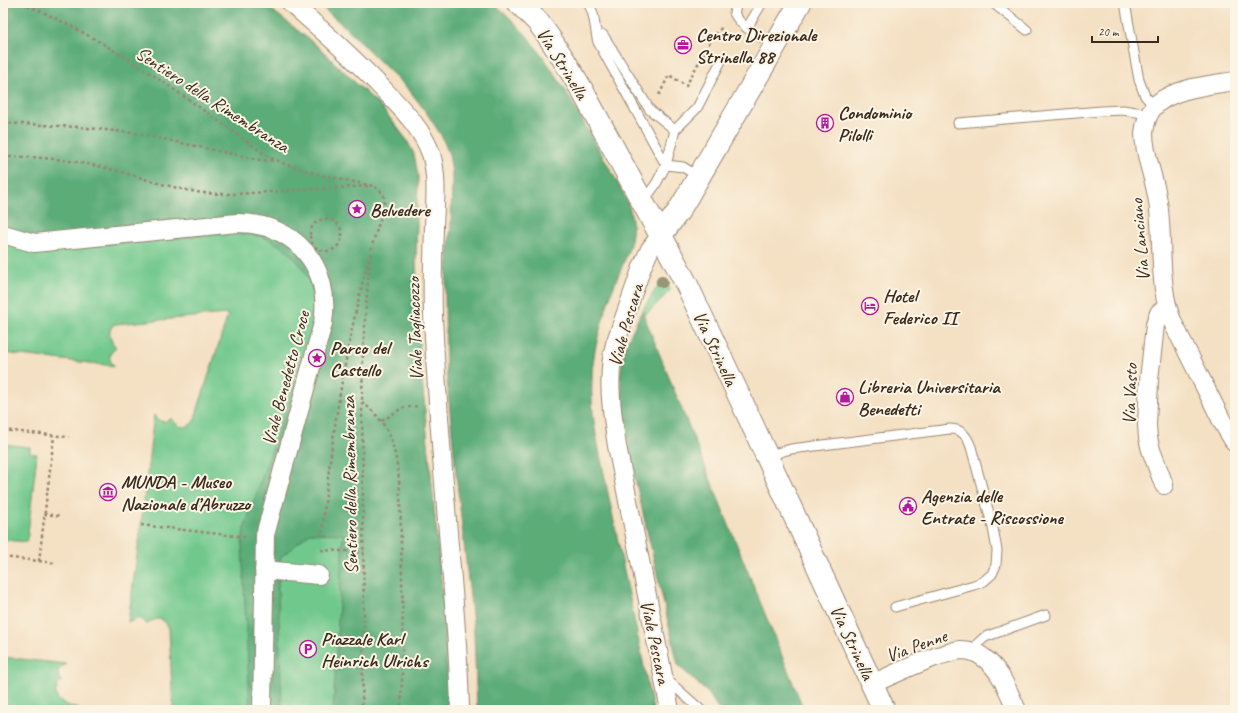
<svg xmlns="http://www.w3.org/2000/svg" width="1238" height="713" font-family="Caveat,sans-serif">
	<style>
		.green { fill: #71c88d; stroke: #567956 }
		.forest { fill: #5cac78; stroke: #4c6b4b }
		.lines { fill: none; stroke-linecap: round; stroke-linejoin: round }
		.lane-casing { stroke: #988570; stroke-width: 11 }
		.street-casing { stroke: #988570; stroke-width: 20 }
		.secondary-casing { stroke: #988570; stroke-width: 24 }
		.path { stroke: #988570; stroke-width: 2.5; stroke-dasharray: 3 3; stroke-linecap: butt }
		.lane { stroke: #fff; stroke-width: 9 }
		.street { stroke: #fff; stroke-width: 18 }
		.secondary { stroke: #fff; stroke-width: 22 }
		.tree { fill: #97967a }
		.labels { text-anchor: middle; stroke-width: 4; stroke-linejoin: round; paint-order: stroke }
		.poi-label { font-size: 19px; font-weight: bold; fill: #3b2a1e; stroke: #fcf5e5; text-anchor: start }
		.street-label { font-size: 19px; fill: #3b2a1e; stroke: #fcf5e5 }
	</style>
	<rect width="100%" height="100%" fill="#fcf5e5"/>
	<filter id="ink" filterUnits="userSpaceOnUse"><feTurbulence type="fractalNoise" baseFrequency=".025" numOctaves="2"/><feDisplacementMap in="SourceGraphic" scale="8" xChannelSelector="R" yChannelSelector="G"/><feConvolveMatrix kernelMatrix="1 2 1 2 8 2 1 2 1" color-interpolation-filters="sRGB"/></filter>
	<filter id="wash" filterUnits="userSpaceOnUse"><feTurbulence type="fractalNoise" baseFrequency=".012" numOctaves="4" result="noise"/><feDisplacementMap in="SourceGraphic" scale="16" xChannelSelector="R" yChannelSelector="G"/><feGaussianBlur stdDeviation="0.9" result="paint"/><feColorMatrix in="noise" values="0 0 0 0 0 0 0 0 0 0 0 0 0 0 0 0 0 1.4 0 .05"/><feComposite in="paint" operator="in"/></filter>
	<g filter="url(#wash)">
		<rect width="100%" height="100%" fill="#f4e0c3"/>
		<path class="green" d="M3 3H263L316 45 382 108 406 139 414 154 418 176 416 257 417 312 422 381 444 612 449 710H173L169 629C164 617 156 616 147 625 140 614 137 621 128 622L140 533 154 415C158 422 165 424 172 418 177 428 187 430 194 421L228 315 226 314 115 324C107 330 109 338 115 346V349C108 354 108 361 115 366L3 353Z
			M662 280C667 281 670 287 669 292L644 316 642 311 660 282Z
			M3 444 30 447V453L37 454 27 542 3 540Z
			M3 657 66 664V665C58 667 55 675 62 681 58 682 58 684 57 688 50 702 72 706 81 710H3Z"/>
		<path class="forest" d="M3 3H263L316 45 382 108 406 139 414 154 418 176 416 257 417 312 422 381 444 612 449 710H333L343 534 310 533 281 557 278 587 282 710H250L242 544 244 529 312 334C314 324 316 314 315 304 312 268 283 238 248 234 239 233 230 233 221 234L33 251 3 243Z
			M317 3H492L507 15 527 36 544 58 564 88 623 192C644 233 625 255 611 294 605 312 599 331 595 350 590 380 591 405 596 435L653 710H477L474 632 455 464 446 370 445 295 451 224 452 173 449 154 441 135 426 112 410 91 345 27Z
			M642 311 644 316 804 710H719L709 694 678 665 634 474 625 422 620 376 623 357 628 340Z"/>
	</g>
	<g filter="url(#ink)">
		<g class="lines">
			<g class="lane-casing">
				<path id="lane" d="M588 3C596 14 594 29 598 42L666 165 683 167 699 177
					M737 3 734 13C743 30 760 36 776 45
					M993 3 1027 30
					M1125 3 1139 80 1145 96 1154 106
					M747 28 762 3
					M603 35 650 110 675 130
					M958 123 1101 111 1123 110 1149 114
					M643 202 656 184 666 165 675 130 697 108 721 61
					M767 457 780 452 791 449 950 429C962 429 967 436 971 447L993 528 997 550 996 565 992 574 984 581 974 585 895 607
					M974 652 978 643 985 637 1046 615
					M665 678 701 710"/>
			</g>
			<g class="street-casing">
				<path id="street" d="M291 3C324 32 356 60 386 92 403 110 423 130 431 154 438 176 435 204 434 227 433 256 432 286 433 315 436 392 443 469 449 545 454 600 459 655 460 710
					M1235 81C1211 85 1169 88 1153 108 1147 115 1145 124 1144 133 1144 157 1155 178 1158 202 1164 240 1157 290 1174 325L1223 423 1235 443
					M3 234 34 243 237 223C295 223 332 266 323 323L265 535 262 710
					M661 235 650 249 642 267 615 344C606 377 612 413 617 446L670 710
					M1164 485 1151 450 1148 438 1147 425 1149 380 1155 325 1159 313 1163 310 1167 308
					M264 570 319 575
					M872 684C894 674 915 664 938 656 945 654 953 651 961 650 970 650 978 653 984 658 1001 670 1008 692 1017 710"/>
			</g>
			<g class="secondary-casing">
				<path id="secondary" d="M519 3 538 22 549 37 564 60 582 90 668 249 687 285 740 398 884 710
					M661 235 678 212 687 197 800 3"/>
			</g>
			<path class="path" d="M22 3C110 40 187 98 264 154 295 172 338 178 373 186L380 190 384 197V206L371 249 366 305 363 353 362 402 364 621 362 710
				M659 95 669 75 686 86 712 38 723 26
				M3 123 78 127 135 133 260 160 275 161
				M3 157C38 156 72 160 106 168 135 175 163 186 192 191 206 194 221 194 235 194L369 186
				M310 235a16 16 0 1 1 32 0a16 16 0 1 1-32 0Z
				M362 402C376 413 387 426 392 443 402 475 400 510 401 543 403 598 403 654 401 710
				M382 421 402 408 418 406
				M3 430 69 437
				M44 514 60 516
				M141 525 245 537
				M322 533C331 440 345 348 369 257
				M321 550 364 552
				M3 557 39 561 54 436
				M39 561 54 563"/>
			<use href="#lane" class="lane"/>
			<use href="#street" class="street"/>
			<use href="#secondary" class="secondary"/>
		</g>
		<circle class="tree" cx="662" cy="282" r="6"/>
	</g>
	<defs>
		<g id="office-ring" transform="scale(0.9)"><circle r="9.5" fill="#fcf5e5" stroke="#b5179e" stroke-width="1.5"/><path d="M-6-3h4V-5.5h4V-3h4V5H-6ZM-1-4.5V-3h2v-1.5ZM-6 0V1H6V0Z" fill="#b5179e"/></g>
		<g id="building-ring" transform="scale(0.9)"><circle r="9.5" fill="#fcf5e5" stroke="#b5179e" stroke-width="1.5"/><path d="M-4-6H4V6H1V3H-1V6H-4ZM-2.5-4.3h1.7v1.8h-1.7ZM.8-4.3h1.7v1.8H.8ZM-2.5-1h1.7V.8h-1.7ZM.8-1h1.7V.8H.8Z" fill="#b5179e"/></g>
		<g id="sight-ring" transform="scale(0.9)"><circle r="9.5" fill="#fcf5e5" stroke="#b5179e" stroke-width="1.5"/><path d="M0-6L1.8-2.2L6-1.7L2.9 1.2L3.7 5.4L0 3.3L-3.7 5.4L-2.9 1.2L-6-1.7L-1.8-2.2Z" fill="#b5179e"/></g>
		<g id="hotel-ring" transform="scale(0.9)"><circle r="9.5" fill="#fcf5e5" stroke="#b5179e" stroke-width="1.5"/><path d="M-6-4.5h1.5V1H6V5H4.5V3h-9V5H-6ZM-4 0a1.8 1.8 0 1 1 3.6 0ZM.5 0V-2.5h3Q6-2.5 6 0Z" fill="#b5179e"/></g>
		<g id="shop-ring" transform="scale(0.9)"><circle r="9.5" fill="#fcf5e5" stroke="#b5179e" stroke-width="1.5"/><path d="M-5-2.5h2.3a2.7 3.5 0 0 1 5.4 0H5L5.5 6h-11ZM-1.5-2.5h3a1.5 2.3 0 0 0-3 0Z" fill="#b5179e"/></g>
		<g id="museum-ring" transform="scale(0.9)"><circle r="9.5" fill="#fcf5e5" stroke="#b5179e" stroke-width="1.5"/><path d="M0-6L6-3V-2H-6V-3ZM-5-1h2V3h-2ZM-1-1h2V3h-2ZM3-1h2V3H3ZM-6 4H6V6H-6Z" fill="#b5179e"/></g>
		<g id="civic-ring" transform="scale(0.9)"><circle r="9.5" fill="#fcf5e5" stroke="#b5179e" stroke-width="1.5"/><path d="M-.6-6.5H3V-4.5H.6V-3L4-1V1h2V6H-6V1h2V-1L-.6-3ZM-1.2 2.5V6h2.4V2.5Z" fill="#b5179e"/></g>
		<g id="parking-ring" transform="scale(0.9)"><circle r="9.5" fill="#fcf5e5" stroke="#b5179e" stroke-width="1.5"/><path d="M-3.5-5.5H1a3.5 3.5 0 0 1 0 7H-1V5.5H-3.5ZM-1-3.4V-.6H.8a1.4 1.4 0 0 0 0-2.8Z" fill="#b5179e"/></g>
	</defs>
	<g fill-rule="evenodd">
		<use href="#office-ring" x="683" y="45"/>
		<use href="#building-ring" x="825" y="123"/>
		<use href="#sight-ring" x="357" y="209"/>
		<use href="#hotel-ring" x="870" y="306"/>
		<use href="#sight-ring" x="317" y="358"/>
		<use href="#shop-ring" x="845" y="397"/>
		<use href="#museum-ring" x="108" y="492"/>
		<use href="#civic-ring" x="908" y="506"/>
		<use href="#parking-ring" x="308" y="649"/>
	</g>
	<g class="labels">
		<g class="poi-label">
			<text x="696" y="41">Centro Direzionale<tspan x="696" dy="22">Strinella 88</tspan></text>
			<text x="838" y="119">Condominio<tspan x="838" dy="22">Pilolli</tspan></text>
			<text x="370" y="216">Belvedere</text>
			<text x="883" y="302">Hotel<tspan x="883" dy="22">Federico II</tspan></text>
			<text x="330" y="354">Parco del<tspan x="330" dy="22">Castello</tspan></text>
			<text x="858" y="393">Libreria Universitaria<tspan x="858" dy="22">Benedetti</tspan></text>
			<text x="121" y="488">MUNDA - Museo<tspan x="121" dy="22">Nazionale d’Abruzzo</tspan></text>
			<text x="921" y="502">Agenzia delle<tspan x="921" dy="22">Entrate - Riscossione</tspan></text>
			<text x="321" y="645">Piazzale Karl<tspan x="321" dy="22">Heinrich Ulrichs</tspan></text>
		</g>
		<g class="street-label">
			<text transform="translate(563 63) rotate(58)" y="7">Via Strinella</text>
			<text transform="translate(213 99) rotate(33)" y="7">Sentiero della Rimembranza</text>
			<text transform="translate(1139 240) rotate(-95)" y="7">Via Lanciano</text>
			<text transform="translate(625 325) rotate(-74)" y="7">Viale Pescara</text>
			<text transform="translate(414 329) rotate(-92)" y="7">Viale Tagliacozzo</text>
			<text transform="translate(716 348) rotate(65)" y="7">Via Strinella</text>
			<text transform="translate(285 378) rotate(-75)" y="7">Viale Benedetto Croce</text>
			<text transform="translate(1129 394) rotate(-88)" y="7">Via Vasto</text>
			<text transform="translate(349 485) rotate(-91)" y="7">Sentiero della Rimembranza</text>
			<text transform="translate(656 642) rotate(78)" y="7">Viale Pescara</text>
			<text transform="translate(853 642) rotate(65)" y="7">Via Strinella</text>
			<text transform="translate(916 645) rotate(-20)" y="7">Via Penne</text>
		</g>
	</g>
	<rect width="1238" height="713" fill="none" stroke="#fcf5e5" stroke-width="16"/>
	<path d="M1092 36v6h66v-6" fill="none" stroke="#3b2a1e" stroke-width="2"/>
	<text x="1098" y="36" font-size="12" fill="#3b2a1e" stroke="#fcf5e5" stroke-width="3" paint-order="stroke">20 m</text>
</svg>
